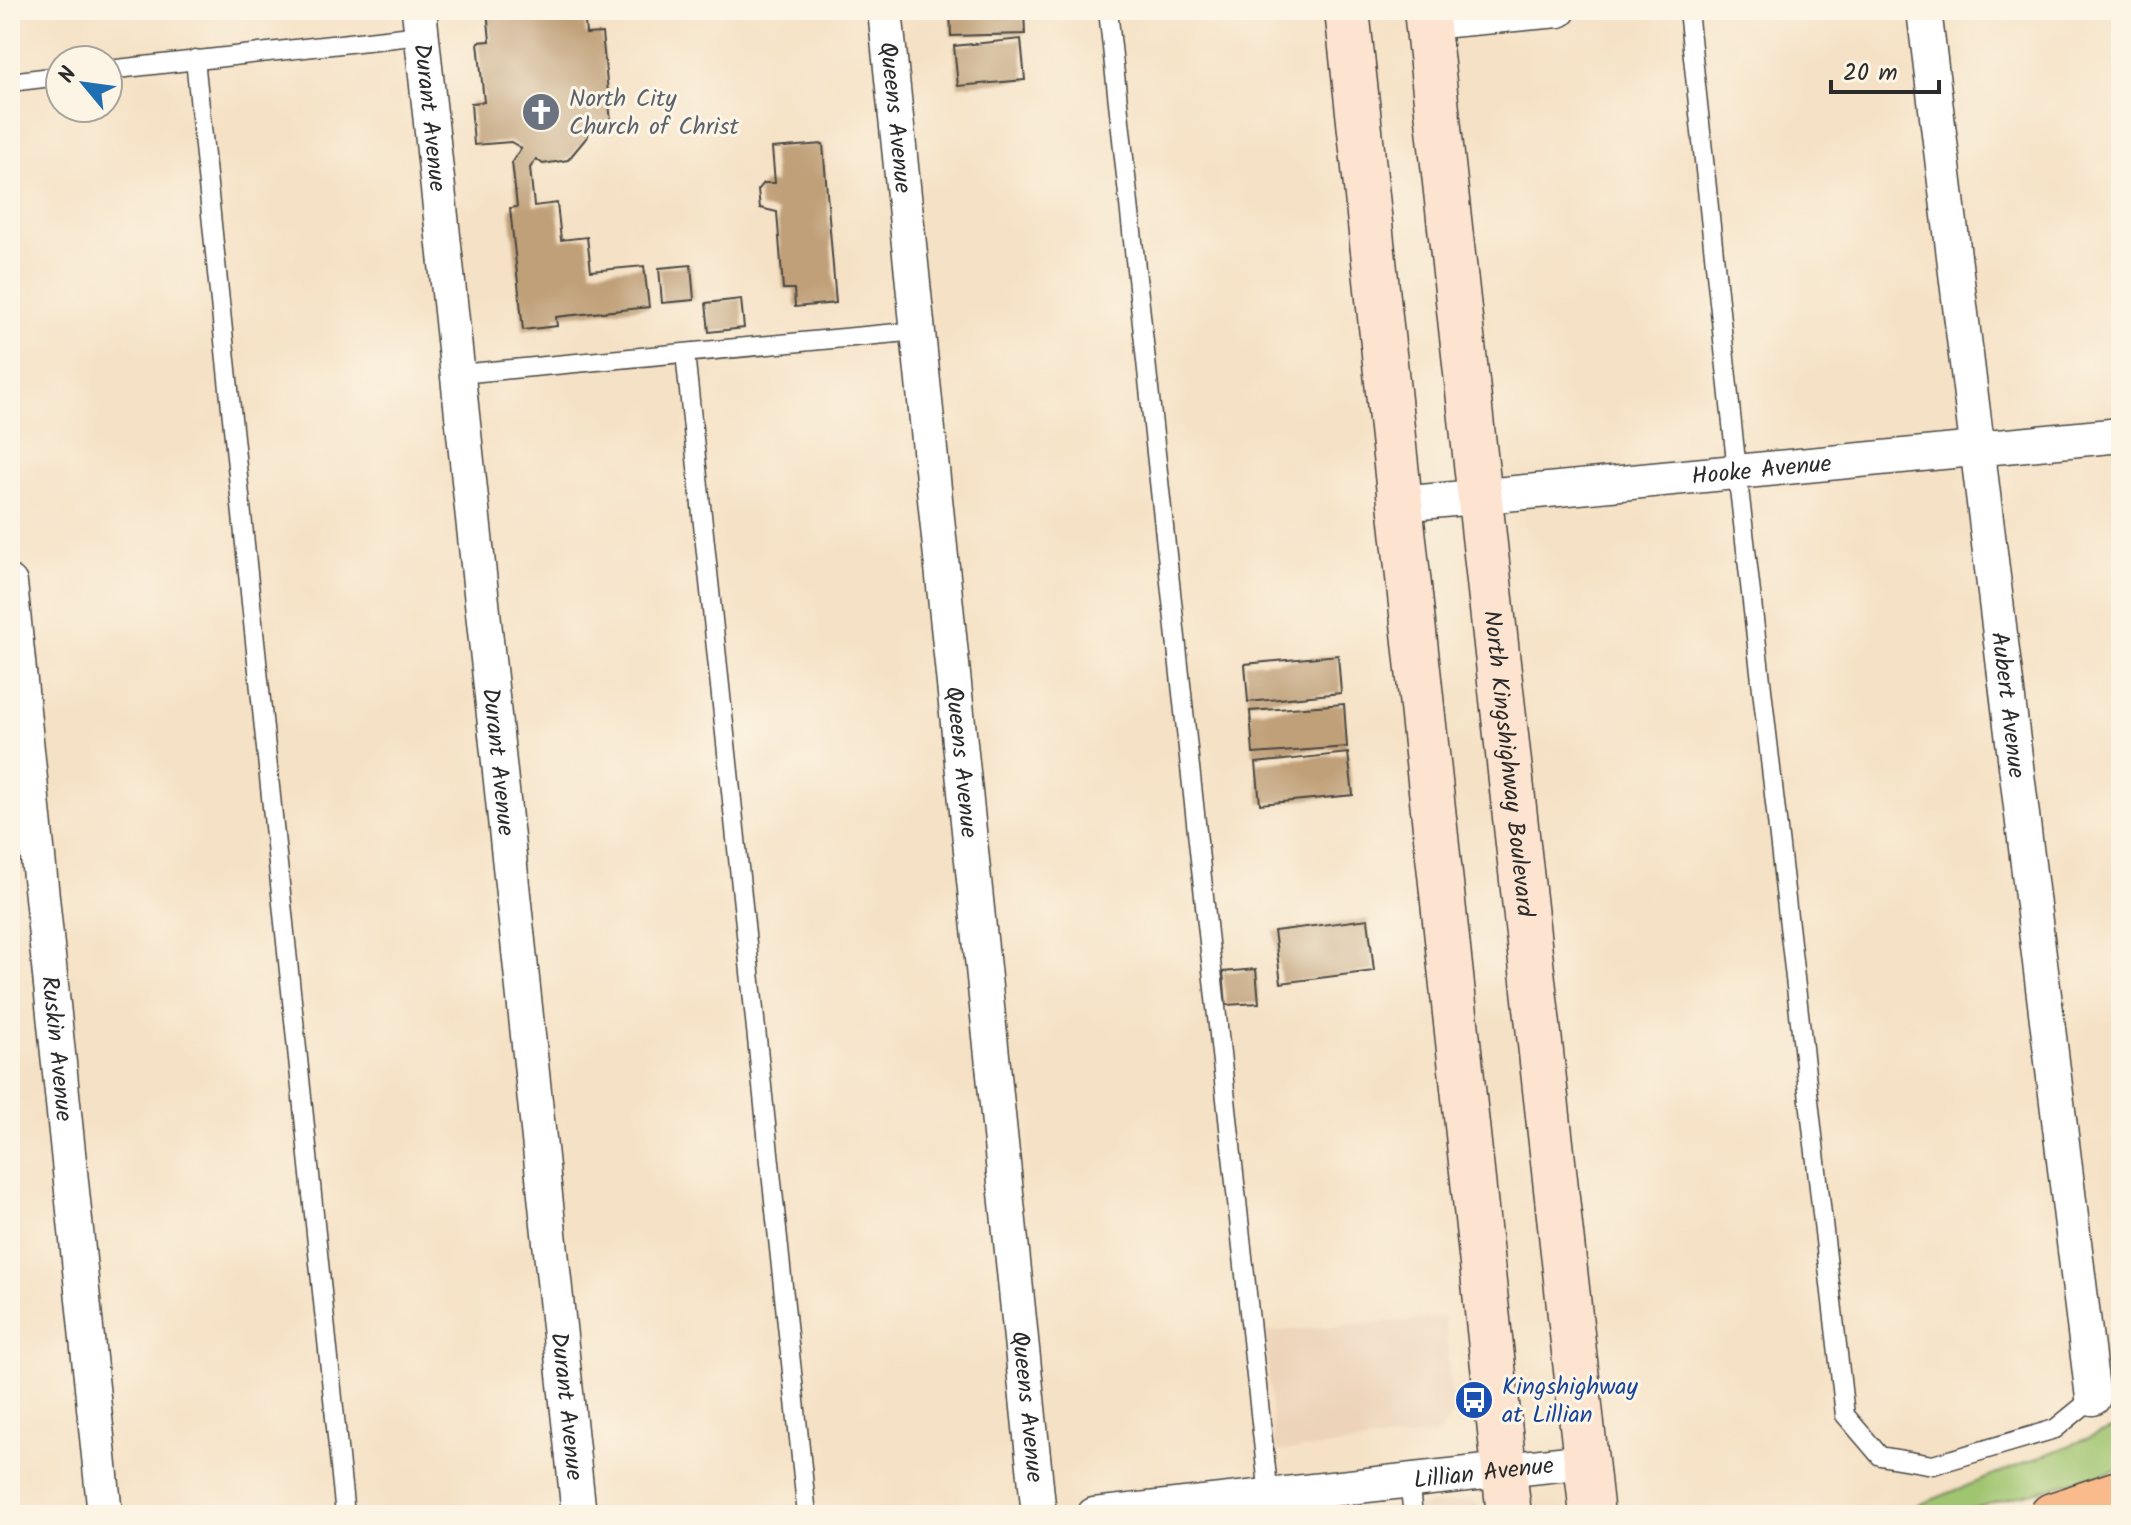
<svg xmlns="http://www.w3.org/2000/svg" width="2131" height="1525" font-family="Kalam,sans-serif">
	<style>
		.built { fill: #ecd3b9 }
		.green { fill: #a0c56f; stroke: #66784d; stroke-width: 2 }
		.building { fill: #c0a079 }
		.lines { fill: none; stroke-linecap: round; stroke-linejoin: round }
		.service-casing { stroke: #494642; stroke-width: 21 }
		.minor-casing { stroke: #494642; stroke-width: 37 }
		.secondary-casing { stroke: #494642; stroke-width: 47 }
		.motorway-casing { stroke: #494642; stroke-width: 47 }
		.service { stroke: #fff; stroke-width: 18 }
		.minor { stroke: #fff; stroke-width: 34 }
		.secondary { stroke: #fde4d1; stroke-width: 44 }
		.motorway { stroke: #fabb8c; stroke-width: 44 }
		.labels { text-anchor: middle; stroke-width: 6; stroke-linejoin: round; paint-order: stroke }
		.worship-label { font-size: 24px; fill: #5b616d; stroke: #fcf5e5; text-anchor: start }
		.street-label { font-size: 24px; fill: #2b2b2b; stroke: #fcf5e5 }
		.transit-label { font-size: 24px; fill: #164399; stroke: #fcf5e5; text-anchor: start }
	</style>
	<rect width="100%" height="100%" fill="#fcf5e5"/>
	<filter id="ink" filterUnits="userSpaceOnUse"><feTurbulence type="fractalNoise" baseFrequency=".0125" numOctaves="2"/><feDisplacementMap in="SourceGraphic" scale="16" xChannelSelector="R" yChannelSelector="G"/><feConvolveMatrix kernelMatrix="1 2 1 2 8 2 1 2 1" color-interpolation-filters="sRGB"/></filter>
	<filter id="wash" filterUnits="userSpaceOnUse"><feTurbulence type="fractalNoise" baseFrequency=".006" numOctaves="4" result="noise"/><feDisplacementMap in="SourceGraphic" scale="32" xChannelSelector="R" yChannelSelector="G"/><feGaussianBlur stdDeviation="1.8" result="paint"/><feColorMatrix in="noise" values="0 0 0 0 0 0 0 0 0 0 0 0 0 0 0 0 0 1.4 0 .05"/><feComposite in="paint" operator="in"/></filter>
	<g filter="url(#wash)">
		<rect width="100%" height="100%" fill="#f5e1c5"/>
		<path class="built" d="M1445 1317 1452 1414 1439 1434 1275 1452 1265 1332Z
			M1472 1500 1487 1515H1333Z"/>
		<path class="green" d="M2121 1425V1469L1947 1515H1893Z"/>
		<g id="blocks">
			<path class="building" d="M487 10H584L586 34 602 33 611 122 587 124 588 136 568 160 543 164 536 159 530 168 534 206 557 203 561 240 587 237 591 271 644 266 649 307 556 317 557 326 523 330 510 208 517 207 512 162 521 148 511 142 474 145 471 103 484 102 478 42 490 41Z
				M950 10H1024L1025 34 951 36Z
				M1021 39 1025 80 958 86 954 46Z
				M823 144 836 303 795 307 794 289H783L777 212 760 208 758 190 764 183H775L772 148Z
				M691 265 694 300 662 303 659 268Z
				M741 299 744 328 709 332 706 303Z
				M1338 655 1341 693 1248 702 1245 664Z
				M1344 704 1347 747 1253 754 1250 711Z
				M1348 753 1353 795 1260 804 1256 763Z
				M1368 919 1374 971 1281 983 1274 931Z
				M1256 969 1259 1003 1226 1005 1223 972Z"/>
		</g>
	</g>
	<g filter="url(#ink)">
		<use href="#blocks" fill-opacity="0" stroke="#494642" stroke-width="2"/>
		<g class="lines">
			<g class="service-casing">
				<path id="service" d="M1108 10 1271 1515
					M1688 10 1737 471 1845 1415 1880 1456 1933 1465 2055 1429 2093 1398
					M195 59 345 1515
					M108 70 421 35
					M10 82 60 76
					M685 353 807 1515
					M459 374 918 331
					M1409 1481 1413 1515"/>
			</g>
			<g class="minor-casing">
				<g id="minor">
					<path id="s1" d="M419 10 579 1515"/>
					<path id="s2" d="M885 10 1039 1515"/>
					<path id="s3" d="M1924 10 2093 1398"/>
					<path d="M1428 22 1559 10"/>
					<path id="s4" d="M1401 504 2121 435"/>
					<path id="s5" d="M10 583 105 1515"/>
					<path id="s6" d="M1094 1515 1586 1461"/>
				</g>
			</g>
			<g class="secondary-casing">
				<g id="secondary">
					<path d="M1347 10 1509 1515"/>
					<path id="s7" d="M1426 10 1592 1515"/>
				</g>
			</g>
			<g class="motorway-casing">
				<path id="motorway" d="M2052 1515 2121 1492"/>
			</g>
			<use href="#service" class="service"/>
			<use href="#minor" class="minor"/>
			<use href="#secondary" class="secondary"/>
			<use href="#motorway" class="motorway"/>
		</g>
	</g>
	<defs>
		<g id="church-disc" transform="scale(2)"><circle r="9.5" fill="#6b7280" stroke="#fcf5e5"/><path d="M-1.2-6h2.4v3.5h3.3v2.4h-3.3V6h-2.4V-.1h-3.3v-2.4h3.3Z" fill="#fff"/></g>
		<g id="bus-disc" transform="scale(2)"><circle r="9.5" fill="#1a4fb4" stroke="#fcf5e5"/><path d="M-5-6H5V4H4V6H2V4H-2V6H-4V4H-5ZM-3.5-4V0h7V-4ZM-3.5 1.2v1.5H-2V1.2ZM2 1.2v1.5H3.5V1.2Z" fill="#fff"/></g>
	</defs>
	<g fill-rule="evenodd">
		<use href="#church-disc" x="541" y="112"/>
		<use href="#bus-disc" x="1474" y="1400"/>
	</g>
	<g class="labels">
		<g class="worship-label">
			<text x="569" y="106">North City<tspan x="569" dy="28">Church of Christ</tspan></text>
		</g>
		<g class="street-label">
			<text dy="8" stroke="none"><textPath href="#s1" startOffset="108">Durant Avenue</textPath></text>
			<text dy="8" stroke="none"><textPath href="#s2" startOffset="108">Queens Avenue</textPath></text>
			<text dy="8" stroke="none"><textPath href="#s4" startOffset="362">Hooke Avenue</textPath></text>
			<text dy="8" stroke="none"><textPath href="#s3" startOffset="700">Aubert Avenue</textPath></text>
			<text dy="8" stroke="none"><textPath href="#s1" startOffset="756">Durant Avenue</textPath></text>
			<text dy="8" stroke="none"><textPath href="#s2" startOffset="756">Queens Avenue</textPath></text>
			<text dy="8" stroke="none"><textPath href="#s7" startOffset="758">North Kingshighway Boulevard</textPath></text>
			<text dy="8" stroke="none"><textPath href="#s5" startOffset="468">Ruskin Avenue</textPath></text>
			<text dy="8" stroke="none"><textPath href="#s1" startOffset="1404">Durant Avenue</textPath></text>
			<text dy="8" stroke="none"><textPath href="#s2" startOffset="1404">Queens Avenue</textPath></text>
			<text dy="8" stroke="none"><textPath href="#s6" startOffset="392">Lillian Avenue</textPath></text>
		</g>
		<g class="transit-label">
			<text x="1502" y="1394">Kingshighway<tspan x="1502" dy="28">at Lillian</tspan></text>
		</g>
	</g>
	<rect width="2131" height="1525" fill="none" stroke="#fcf5e5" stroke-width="40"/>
	<g transform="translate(84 84) rotate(299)"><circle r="38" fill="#fcf5e5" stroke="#a8a49b" stroke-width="2"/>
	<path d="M0-6L14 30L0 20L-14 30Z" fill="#1f6fb2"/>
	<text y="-12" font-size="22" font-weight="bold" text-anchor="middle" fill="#2b2b2b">N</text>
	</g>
	<path d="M1831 80v12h108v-12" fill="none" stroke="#2b2b2b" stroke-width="4"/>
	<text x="1843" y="80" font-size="24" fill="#2b2b2b" stroke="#fcf5e5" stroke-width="6" paint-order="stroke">20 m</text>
</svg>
